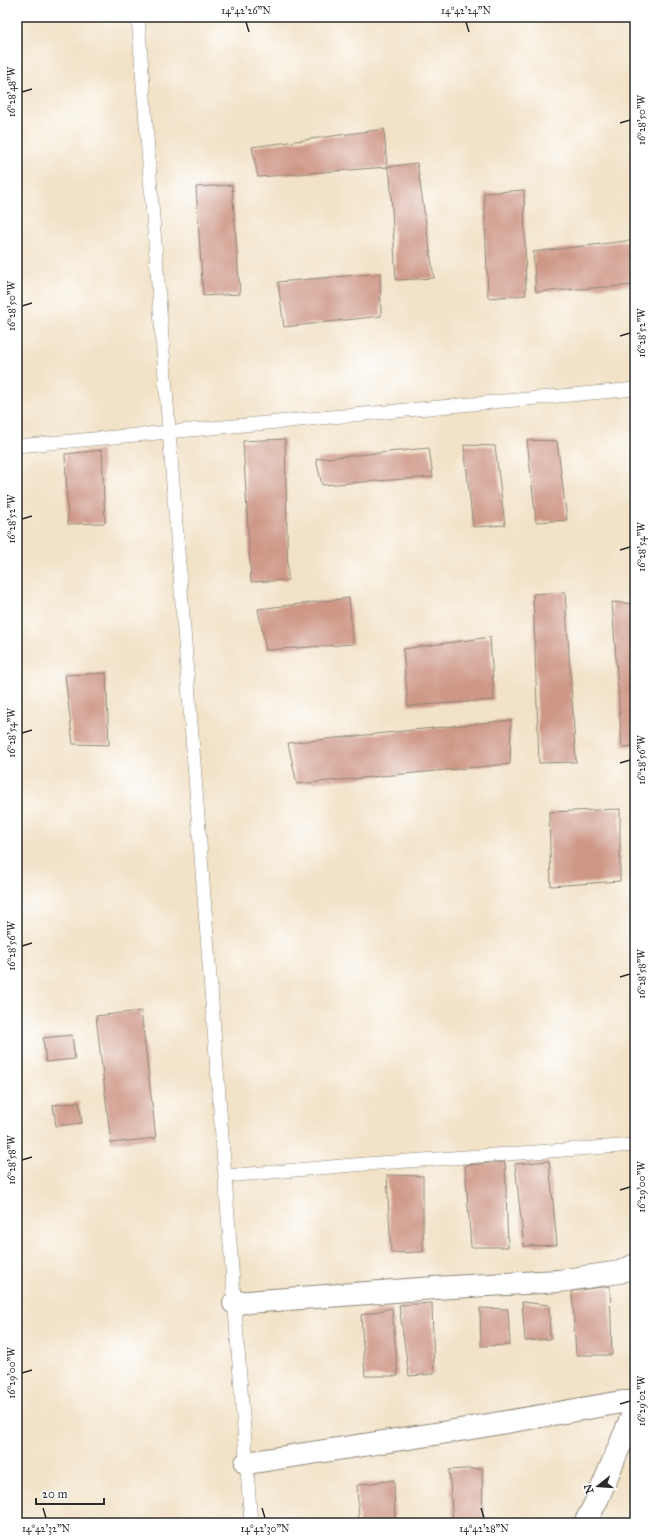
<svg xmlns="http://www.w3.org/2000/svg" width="652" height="1540" font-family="'IM FELL Great Primer',serif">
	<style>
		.building { fill: #ce9786 }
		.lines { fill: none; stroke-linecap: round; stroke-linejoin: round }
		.lane-casing { stroke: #8e8679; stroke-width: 14 }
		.street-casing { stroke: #8e8679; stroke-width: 24 }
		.lane { stroke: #fff; stroke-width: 13 }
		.street { stroke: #fff; stroke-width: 22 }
		.ticks { fill: none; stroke: #2b2b2b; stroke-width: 1.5 }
		.neatline { fill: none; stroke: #2b2b2b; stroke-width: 1.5 }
		.ticks-label { font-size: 10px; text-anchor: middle; fill: #2b2b2b }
	</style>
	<rect width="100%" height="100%" fill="#fff"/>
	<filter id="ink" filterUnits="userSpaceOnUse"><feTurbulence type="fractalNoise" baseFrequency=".025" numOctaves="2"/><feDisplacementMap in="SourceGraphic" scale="8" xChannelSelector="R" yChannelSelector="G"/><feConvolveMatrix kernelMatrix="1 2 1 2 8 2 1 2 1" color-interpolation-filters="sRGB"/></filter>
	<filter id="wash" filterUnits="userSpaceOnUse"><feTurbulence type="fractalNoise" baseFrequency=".012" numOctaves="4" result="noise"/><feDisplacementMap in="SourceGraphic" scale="16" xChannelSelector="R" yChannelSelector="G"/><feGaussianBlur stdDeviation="0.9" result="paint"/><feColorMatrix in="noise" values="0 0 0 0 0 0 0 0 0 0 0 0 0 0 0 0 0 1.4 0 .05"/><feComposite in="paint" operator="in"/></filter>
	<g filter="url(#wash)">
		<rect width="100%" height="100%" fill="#f2e2c7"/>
		<g id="blocks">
			<path class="building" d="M384 129 387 167 258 177 252 147Z
				M417 163 434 278 396 280 390 175 387 167Z
				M232 185 240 294 203 296 196 187Z
				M524 190 526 295 488 298 484 193Z
				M635 240V285L536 292 533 252Z
				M380 273 381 316 284 327 278 282Z
				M285 439 288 580 251 582 243 441Z
				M527 440 557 441 567 520 536 522Z
				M464 445 495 446 505 525 473 527Z
				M429 448 433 477 322 485 316 459Z
				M102 450 105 523 68 524 65 454Z
				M565 592 576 762 539 763 533 594Z
				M349 598 353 644 266 650 258 609Z
				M612 602 635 604V746L622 747Z
				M490 637 494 700 408 706 403 649Z
				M106 673 109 745 73 744 65 675Z
				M511 720 510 764 297 784 288 743Z
				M620 809V881L551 886 549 812Z
				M141 1011 156 1138 111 1143 96 1016Z
				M72 1035 75 1059 46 1062 43 1038Z
				M79 1102 82 1123 56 1126 53 1105Z
				M549 1161 557 1245 524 1246 515 1164Z
				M505 1162 508 1247H471L465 1165Z
				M387 1175 423 1176V1252L391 1253Z
				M610 1286 612 1355H576L572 1291Z
				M522 1302 549 1305 550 1339 525 1341Z
				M432 1303 434 1374 409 1376 399 1305Z
				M392 1308 398 1376H365L361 1315Z
				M480 1308 508 1309 510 1345 481 1346Z
				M482 1468 483 1523H453L449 1470Z
				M394 1480 395 1523H359L357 1485Z"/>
		</g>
	</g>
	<g filter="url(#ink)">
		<use href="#blocks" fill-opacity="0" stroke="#8e8679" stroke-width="1"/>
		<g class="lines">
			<g class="lane-casing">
				<path id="lane" d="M138 17 251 1523
					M17 446 635 389
					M225 1176 365 1164 635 1145"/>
			</g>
			<g class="street-casing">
				<path id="street" d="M234 1303 434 1288 559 1281 620 1272 635 1265
					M246 1463 454 1431 622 1402H635
					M585 1523 597 1500 635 1409"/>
			</g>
			<use href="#lane" class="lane"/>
			<use href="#street" class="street"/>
		</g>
	</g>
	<path class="ticks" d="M246 22 249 32M466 22 469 32M22 92 32 89M620 123 630 120M22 306 32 303M620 336 630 333M22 519 32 516M620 550 630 547M22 733 32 730M620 763 630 760M22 946 32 943M620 977 630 974M22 1160 32 1157M620 1190 630 1187M22 1373 32 1370M620 1404 630 1401M43 1508 46 1518M262 1508 265 1518M481 1508 484 1518"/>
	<rect width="652" height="1540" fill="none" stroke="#fff" stroke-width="44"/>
	<g transform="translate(598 1486) rotate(253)" stroke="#ffffff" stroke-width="3" paint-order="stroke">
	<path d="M0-3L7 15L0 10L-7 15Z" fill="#2b2b2b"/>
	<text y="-6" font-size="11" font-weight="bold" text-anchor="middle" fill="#2b2b2b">N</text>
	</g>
	<path d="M36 1498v6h68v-6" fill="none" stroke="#2b2b2b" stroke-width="2"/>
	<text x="42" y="1498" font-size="12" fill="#2b2b2b" stroke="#ffffff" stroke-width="3" paint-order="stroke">20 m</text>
	<rect x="22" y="22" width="608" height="1496" class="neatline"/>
	<g class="ticks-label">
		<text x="246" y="14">14°42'26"N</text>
		<text x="466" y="14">14°42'24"N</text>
		<text transform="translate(11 92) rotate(-90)" y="4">16°28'48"W</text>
		<text transform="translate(641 120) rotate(-90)" y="4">16°28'50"W</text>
		<text transform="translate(11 306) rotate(-90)" y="4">16°28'50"W</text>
		<text transform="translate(641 333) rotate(-90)" y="4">16°28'52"W</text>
		<text transform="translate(11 519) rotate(-90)" y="4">16°28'52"W</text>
		<text transform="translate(641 547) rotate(-90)" y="4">16°28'54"W</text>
		<text transform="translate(11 733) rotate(-90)" y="4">16°28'54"W</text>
		<text transform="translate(641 760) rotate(-90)" y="4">16°28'56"W</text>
		<text transform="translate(11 946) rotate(-90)" y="4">16°28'56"W</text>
		<text transform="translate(641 974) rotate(-90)" y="4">16°28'58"W</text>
		<text transform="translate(11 1160) rotate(-90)" y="4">16°28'58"W</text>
		<text transform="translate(641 1187) rotate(-90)" y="4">16°29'00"W</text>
		<text transform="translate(11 1373) rotate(-90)" y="4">16°29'00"W</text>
		<text transform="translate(641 1401) rotate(-90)" y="4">16°29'02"W</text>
		<text x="46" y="1532">14°42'32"N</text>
		<text x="265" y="1532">14°42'30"N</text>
		<text x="484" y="1532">14°42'28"N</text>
	</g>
</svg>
